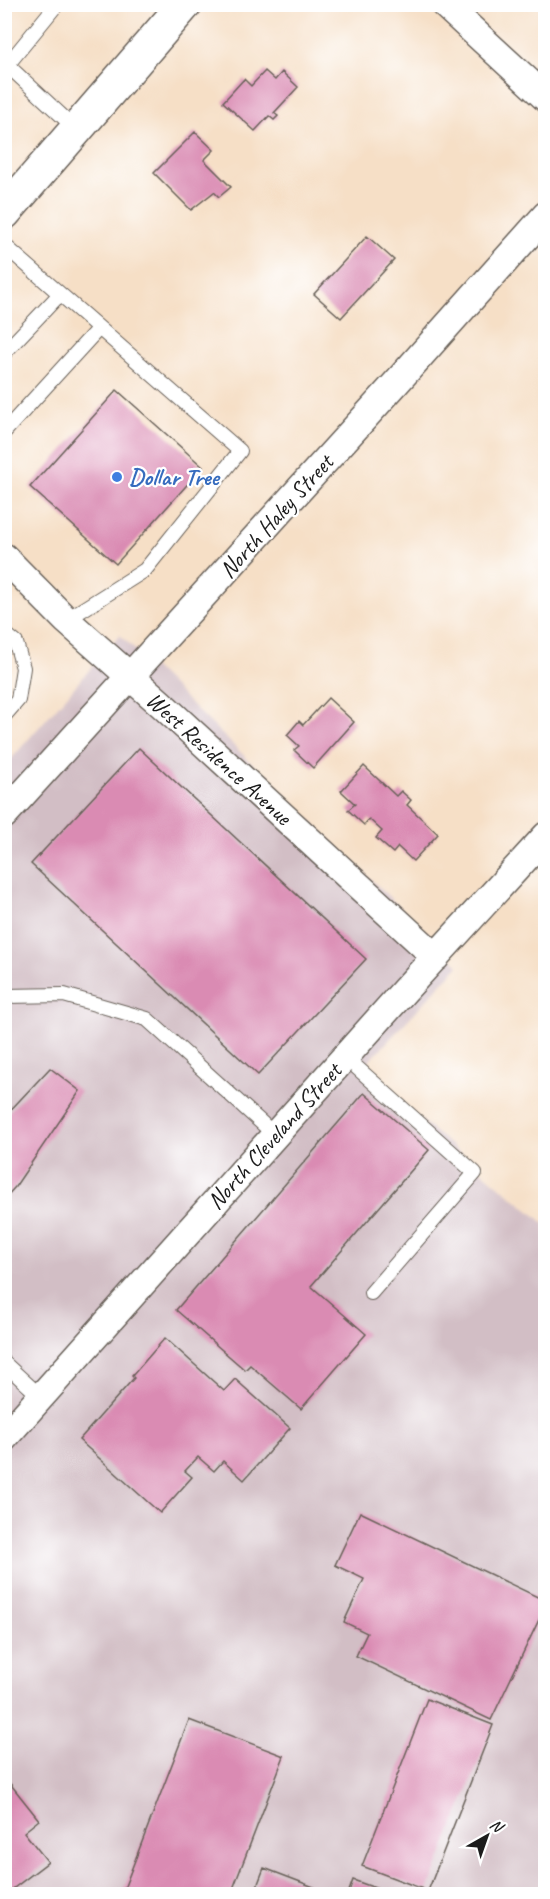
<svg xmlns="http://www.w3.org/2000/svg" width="550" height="1899" font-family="Caveat,sans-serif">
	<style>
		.industrial { fill: #d2bec5 }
		.building { fill: #da8bb3 }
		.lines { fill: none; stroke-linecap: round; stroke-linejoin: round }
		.lane-casing { stroke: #686058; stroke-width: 16 }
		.street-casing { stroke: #686058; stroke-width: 30 }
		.primary-casing { stroke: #686058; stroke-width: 36 }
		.lane { stroke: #fff; stroke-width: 14 }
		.street { stroke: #fff; stroke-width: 27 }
		.primary { stroke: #fff; stroke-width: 33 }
		.shop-dot { fill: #3f7fe0; stroke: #fff; stroke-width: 2 }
		.labels { text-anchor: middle; stroke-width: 4.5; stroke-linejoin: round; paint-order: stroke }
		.shop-label { font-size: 24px; font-weight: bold; fill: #366cbe; stroke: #fff; text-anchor: start }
		.street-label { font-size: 24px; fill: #1c1c1c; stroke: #fff }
	</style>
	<rect width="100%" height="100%" fill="#fff"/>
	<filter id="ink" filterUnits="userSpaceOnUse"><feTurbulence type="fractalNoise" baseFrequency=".0167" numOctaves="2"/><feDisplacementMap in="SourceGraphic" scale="12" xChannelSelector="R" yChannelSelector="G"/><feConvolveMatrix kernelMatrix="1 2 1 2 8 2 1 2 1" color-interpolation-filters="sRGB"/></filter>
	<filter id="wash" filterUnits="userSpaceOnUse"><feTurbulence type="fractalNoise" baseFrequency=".008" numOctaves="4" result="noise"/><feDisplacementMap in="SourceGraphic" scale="24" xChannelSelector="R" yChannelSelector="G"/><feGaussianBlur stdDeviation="1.35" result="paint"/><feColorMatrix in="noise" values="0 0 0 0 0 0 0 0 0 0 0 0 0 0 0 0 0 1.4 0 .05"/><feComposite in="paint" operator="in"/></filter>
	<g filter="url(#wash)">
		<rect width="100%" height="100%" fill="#f6dfc6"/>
		<path class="industrial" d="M120 635 459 965 361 1070 545 1224V1894H17L5 1889V766Z"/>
		<g id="blocks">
			<path class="building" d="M265 71 275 80 282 72 298 87 274 113 278 116 274 120 269 116 255 131 223 102 244 79 251 86Z
				M195 132 214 150 204 160 231 187 219 197 214 192 191 210 154 173Z
				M367 236 394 260 341 318 314 294Z
				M117 390 203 467 116 564 30 487Z
				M328 698 354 722 313 768 294 750 299 746 287 735 299 721 303 725Z
				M139 748 366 959 258 1075 31 864Z
				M364 766 396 796 401 791 411 800 407 805 438 834 413 861 398 847 393 853 376 838 382 831 369 819 364 825 348 810 355 804 341 791Z
				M50 1068 80 1091 15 1187 4 1199V1117Z
				M364 1093 429 1150 311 1286 366 1334 301 1409 250 1365 245 1370 176 1310Z
				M165 1338 224 1391 235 1379 290 1428 244 1480 223 1461 214 1471 198 1457 185 1471 192 1477 160 1513 79 1440 134 1378 132 1376Z
				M360 1512 546 1601V1605L491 1720 356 1656 367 1633 344 1622 364 1579 335 1565Z
				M427 1699 493 1725 428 1891 362 1866Z
				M189 1720 284 1756 231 1894H122Z
				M4 1776 39 1820 24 1832 48 1862 6 1894H4Z
				M264 1868 332 1894H254Z
				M353 1880 392 1894H348Z"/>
		</g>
	</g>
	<g filter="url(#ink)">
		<use href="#blocks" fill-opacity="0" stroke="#686058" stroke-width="1.5"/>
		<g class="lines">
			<g class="lane-casing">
				<path id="lane" d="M4 62 77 130
					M4 69 57 4
					M4 245 240 451 145 570 66 620
					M4 353 60 294
					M4 432 99 328
					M4 633 16 643 23 668 18 700 4 716
					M6 996 64 995 147 1019 275 1135
					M345 1057 475 1173 371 1293
					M4 1363 41 1397"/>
			</g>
			<g class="street-casing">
				<path id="street" d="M444 4 546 98
					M4 557 66 620 159 702 436 957
					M4 815 396 383 546 215
					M4 1438 404 991 546 836"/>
			</g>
			<g class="primary-casing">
				<path id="primary" d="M4 213 185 4"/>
			</g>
			<use href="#lane" class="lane"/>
			<use href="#street" class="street"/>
			<use href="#primary" class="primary"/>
		</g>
	</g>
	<circle class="shop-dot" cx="117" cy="477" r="6"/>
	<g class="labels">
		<g class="shop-label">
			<text x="129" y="485">Dollar Tree</text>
		</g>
		<g class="street-label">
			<text transform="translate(276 516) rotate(-48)" y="8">North Haley Street</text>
			<text transform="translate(219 758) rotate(42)" y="8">West Residence Avenue</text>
			<text transform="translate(274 1136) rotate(-48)" y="8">North Cleveland Street</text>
		</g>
	</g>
	<rect width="550" height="1899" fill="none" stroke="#fff" stroke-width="24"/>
	<g transform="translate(487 1836) rotate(40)" stroke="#ffffff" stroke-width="4.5" paint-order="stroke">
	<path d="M0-4.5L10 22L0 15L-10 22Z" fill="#1c1c1c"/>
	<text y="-9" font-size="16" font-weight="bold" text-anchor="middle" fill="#1c1c1c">N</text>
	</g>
</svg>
